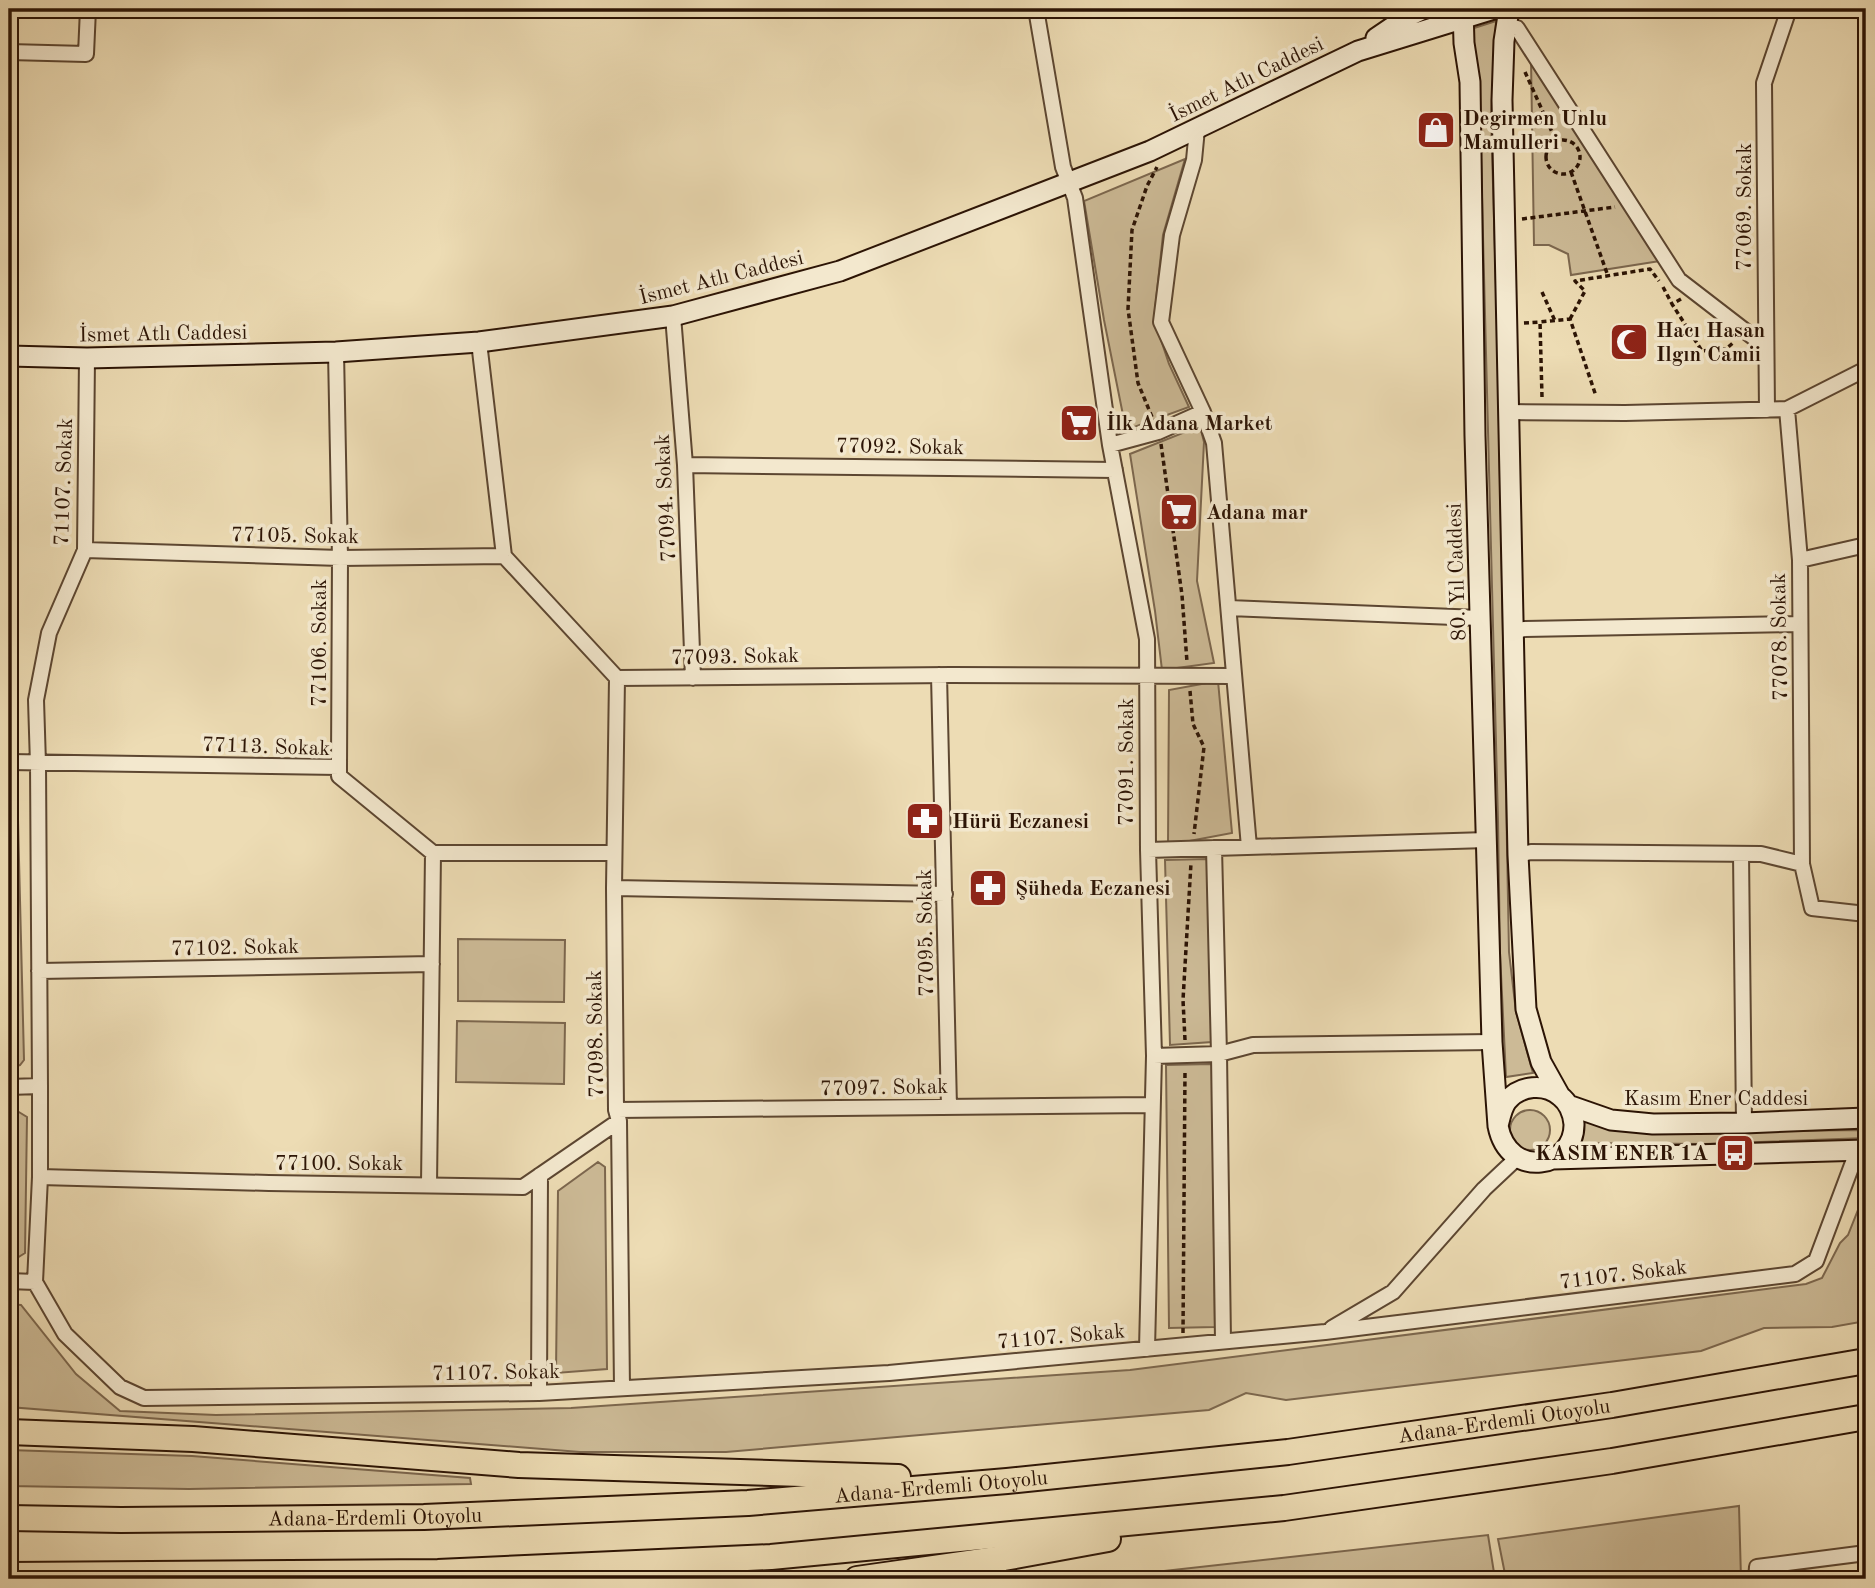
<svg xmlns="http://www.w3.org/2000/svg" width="1875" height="1588" font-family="'Old Standard TT',serif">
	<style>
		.green { fill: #ccba96; stroke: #7c674e; stroke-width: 2 }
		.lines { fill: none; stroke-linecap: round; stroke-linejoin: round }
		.street-casing { stroke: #5c4631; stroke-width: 18 }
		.secondary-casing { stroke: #2c1405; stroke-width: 23 }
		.highway-casing { stroke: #2c1405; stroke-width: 28 }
		.path { stroke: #2c1405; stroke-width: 3.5; stroke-dasharray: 5 3.5; stroke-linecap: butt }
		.street { stroke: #f3e8ce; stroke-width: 14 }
		.secondary { stroke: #f3e8ce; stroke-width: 19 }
		.highway { stroke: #eddcb4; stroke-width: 24 }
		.labels { text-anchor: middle; stroke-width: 7; stroke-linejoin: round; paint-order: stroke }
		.street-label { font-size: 21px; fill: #2c1405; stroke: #f3e8ce }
		.poi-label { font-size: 21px; font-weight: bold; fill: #2c1405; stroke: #f3e8ce; text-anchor: start }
	</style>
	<rect width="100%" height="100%" fill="#eddcb4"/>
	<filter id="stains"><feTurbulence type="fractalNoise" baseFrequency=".00286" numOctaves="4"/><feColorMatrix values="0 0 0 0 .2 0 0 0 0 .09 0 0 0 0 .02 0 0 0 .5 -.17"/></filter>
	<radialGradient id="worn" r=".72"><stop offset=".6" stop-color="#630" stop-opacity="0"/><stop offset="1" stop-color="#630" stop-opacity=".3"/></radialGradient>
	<path class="green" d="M1496 21 1491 117 1497 320 1509 952 1516 1012 1533 1073 1506 1077 1500 953 1498 821 1480 119 1471 29Z
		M1531 60 1532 64 1557 99 1660 261 1571 275 1568 254 1549 245H1534Z
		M1185 159 1163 235 1154 319 1169 364 1189 407 1126 430 1104 320 1084 201Z
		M1200 426 1204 442 1197 581 1214 663 1162 670 1155 611 1130 454Z
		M1218 681 1232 833 1168 845 1169 690Z
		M9 777 17 780 24 1060 20 1065 9 1068Z
		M1208 859 1212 1042 1170 1045 1165 860Z
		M458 939 565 940 564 1002 458 1001Z
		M457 1021 565 1023 564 1084 456 1082Z
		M1212 1064 1215 1327 1169 1328 1166 1065Z
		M9 1106 27 1117 25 1253 9 1263Z
		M1510 1130a20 20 0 1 1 40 0a20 20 0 1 1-40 0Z
		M1579 1119 1705 1132 1866 1130V1138L1705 1144 1574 1143Z
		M598 1162 605 1167 607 1369 556 1373 558 1191Z
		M1866 1198V1321L1832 1327 1764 1328 1701 1351 1286 1400 1246 1393 1209 1410 726 1452H580L9 1407V1304L21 1305 76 1374 120 1411 216 1415 571 1408 1130 1370 1806 1284 1822 1278 1840 1243 1848 1235 1858 1210Z
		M9 1450 192 1456 470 1478 471 1484 189 1489 9 1486Z
		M1739 1506 1741 1579H1506L1498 1539Z
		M1488 1535 1495 1579 1429 1574 1364 1575 1337 1579H1092Z"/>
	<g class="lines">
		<g class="street-casing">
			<path id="street" d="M1036 9 1063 167 1075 198 1110 445 1147 639 1148 850 1154 1056 1147 1349
				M1506 26 1517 28 1679 280 1766 347
				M9 52 86 54 88 9
				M1197 129 1194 160 1172 235 1161 322 1203 412 1214 443 1249 847
				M673 316 685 465 693 678
				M479 342 504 556 617 678 951 675 1234 676
				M336 352 340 558 339 767
				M87 358 85 550 49 633 36 700 38 764 40 1086V1177L35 1282 65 1334 120 1387 144 1398 539 1393 889 1373 1325 1332 1795 1274 1816 1261 1858 1149
				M1787 409 1800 560 1802 864 1812 908 1866 914
				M1767 410 1764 83 1789 9
				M1509 412 1625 413 1787 409 1866 369
				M1110 445 1158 432 1203 412
				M685 465 1115 470
				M85 550 340 558 504 556
				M1800 560 1866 545
				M1229 608 1480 618
				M1514 631 1525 629 1800 624
				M939 675 949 1107
				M617 678 614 888 616 1110 619 1121 622 1388
				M9 762 339 767V776L433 853H614
				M1214 848 1219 1054 1223 1341
				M1148 850 1487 840
				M1741 854 1744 1123
				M1518 855 1531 852 1761 854 1802 864
				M614 888 945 894
				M39 971 432 964
				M1154 1056 1219 1054 1253 1045 1492 1042
				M9 1087 40 1086
				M616 1110 1151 1105
				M40 1177 269 1183 523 1187 619 1121
				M429 1185 433 853
				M9 1281 35 1282
				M1332 1328 1393 1292 1484 1189 1517 1158
				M539 1393 540 1175
				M1756 1579 1757 1567 1866 1553"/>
		</g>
		<g class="secondary-casing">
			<path id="secondary" d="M1463 9 1464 43 1470 82 1475 436 1492 1042 1498 1126C1509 1181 1575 1168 1574 1124 1573 1114 1569 1103 1560 1096 1545 1083 1520 1085 1507 1101 1502 1107 1500 1118 1498 1126
				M1509 9 1504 41 1502 100 1518 855 1526 1009 1541 1062 1560 1096
				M1376 38 1407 17 1424 9
				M9 356 87 358 336 352 479 342 673 316 840 271 1150 151 1358 51 1494 9
				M1568 1105 1611 1120 1653 1124 1744 1123 1866 1118
				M1553 1159 1866 1150"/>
		</g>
		<g class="highway-casing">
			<g id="highway">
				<path d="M9 1432 193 1439 519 1465 898 1477"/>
				<path id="s1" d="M9 1518 121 1520 424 1517 748 1503 1007 1481 1288 1452 1612 1405 1866 1361"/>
				<path d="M9 1575 438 1572 771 1557 1284 1508 1612 1461 1866 1417"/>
				<path d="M857 1579 1004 1558 1108 1539"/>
			</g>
		</g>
		<path class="path" d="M1525 72 1556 141
			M1546 157a17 17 0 1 1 34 0a17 17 0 1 1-34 0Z
			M1571 172 1608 276
			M1522 219 1615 207
			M1663 287 1672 304
			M1542 292 1555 321
			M1681 299 1672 304 1702 351 1726 349 1734 342
			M1570 319 1585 291 1575 281 1650 269 1659 281
			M1524 323 1540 322
			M1542 397 1540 322 1570 319 1596 396
			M1152 417 1138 383 1128 309 1132 230 1147 186 1157 167
			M1161 444 1182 595 1187 662
			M1190 691 1193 724 1204 747 1194 834
			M1185 1040 1183 1000 1191 863
			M1183 1333 1185 1071"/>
		<use href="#street" class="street"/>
		<use href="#secondary" class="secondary"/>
		<use href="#highway" class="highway"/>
	</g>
	<defs>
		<g id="shop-square" transform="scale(2.0125)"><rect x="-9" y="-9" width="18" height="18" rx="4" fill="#8f2418" stroke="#f3e8ce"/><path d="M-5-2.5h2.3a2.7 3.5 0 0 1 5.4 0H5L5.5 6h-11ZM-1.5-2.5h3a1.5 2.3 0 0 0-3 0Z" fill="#fff"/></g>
		<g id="mosque-square" transform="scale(2.0125)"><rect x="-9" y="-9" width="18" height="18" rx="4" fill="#8f2418" stroke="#f3e8ce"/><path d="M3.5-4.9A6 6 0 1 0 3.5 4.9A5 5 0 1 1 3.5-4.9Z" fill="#fff"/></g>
		<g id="supermarket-square" transform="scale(2.0125)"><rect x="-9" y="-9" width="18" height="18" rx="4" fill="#8f2418" stroke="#f3e8ce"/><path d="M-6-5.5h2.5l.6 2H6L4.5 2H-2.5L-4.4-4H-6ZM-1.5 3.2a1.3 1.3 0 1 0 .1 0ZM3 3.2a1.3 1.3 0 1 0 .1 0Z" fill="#fff"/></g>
		<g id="pharmacy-square" transform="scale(2.0125)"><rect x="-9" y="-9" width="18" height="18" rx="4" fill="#8f2418" stroke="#f3e8ce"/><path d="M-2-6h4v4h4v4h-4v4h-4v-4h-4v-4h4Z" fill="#fff"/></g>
		<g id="bus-square" transform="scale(2.0125)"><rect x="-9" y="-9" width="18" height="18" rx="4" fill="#8f2418" stroke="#f3e8ce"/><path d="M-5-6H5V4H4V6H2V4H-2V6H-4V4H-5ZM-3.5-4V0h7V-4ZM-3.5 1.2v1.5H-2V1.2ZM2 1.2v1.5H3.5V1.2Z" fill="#fff"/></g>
	</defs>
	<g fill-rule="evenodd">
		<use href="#shop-square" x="1436" y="130"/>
		<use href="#mosque-square" x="1629" y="342"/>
		<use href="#supermarket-square" x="1079" y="423"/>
		<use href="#supermarket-square" x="1179" y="512"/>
		<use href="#pharmacy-square" x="925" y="821"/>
		<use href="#pharmacy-square" x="988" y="888"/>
		<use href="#bus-square" x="1735" y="1153"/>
	</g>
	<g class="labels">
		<g class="street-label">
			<text transform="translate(1246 79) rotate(-26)" y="7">İsmet Atlı Caddesi</text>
			<text transform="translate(1744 207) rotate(-90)" y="7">77069. Sokak</text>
			<text transform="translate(721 277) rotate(-14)" y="7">İsmet Atlı Caddesi</text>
			<text transform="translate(163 333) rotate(-1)" y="7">İsmet Atlı Caddesi</text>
			<text transform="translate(900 446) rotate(1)" y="7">77092. Sokak</text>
			<text transform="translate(63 482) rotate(-88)" y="7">71107. Sokak</text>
			<text transform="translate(665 498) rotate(-93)" y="7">77094. Sokak</text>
			<text transform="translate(295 535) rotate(1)" y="7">77105. Sokak</text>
			<text transform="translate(1456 572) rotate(-92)" y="7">80. Yıl Caddesi</text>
			<text transform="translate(1779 637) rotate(-91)" y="7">77078. Sokak</text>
			<text transform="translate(319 643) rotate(-90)" y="7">77106. Sokak</text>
			<text transform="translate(735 656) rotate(-1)" y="7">77093. Sokak</text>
			<text transform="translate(266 746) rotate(2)" y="7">77113. Sokak</text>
			<text transform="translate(1126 762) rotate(-90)" y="7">77091. Sokak</text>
			<text transform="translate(925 933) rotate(-91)" y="7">77095. Sokak</text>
			<text transform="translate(235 947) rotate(-1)" y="7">77102. Sokak</text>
			<text transform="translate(595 1034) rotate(-91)" y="7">77098. Sokak</text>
			<text transform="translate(884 1087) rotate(-1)" y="7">77097. Sokak</text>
			<text x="1716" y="1105">Kasım Ener Caddesi</text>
			<text x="339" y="1170">77100. Sokak</text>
			<text transform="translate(1623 1274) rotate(-7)" y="7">71107. Sokak</text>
			<text transform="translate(1061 1336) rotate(-5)" y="7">71107. Sokak</text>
			<text transform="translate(496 1372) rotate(-1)" y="7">71107. Sokak</text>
			<text dy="7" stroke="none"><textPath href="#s1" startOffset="1500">Adana-Erdemli Otoyolu</textPath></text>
			<text dy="7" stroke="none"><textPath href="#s1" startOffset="933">Adana-Erdemli Otoyolu</textPath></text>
			<text dy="7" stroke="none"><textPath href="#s1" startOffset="366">Adana-Erdemli Otoyolu</textPath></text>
		</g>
		<g class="poi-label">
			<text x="1463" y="125">Degirmen Unlu<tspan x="1463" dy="24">Mamulleri</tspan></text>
			<text x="1656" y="337">Hacı Hasan<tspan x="1656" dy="24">Ilgın Camii</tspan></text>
			<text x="1106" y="430">İlk Adana Market</text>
			<text x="1206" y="519">Adana mar</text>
			<text x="952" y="828">Hürü Eczanesi</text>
			<text x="1015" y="895">Şüheda Eczanesi</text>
			<text x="1708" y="1160" text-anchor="end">KASIM ENER 1A</text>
		</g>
	</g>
	<rect width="1875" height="1588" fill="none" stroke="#eddcb4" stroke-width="35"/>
	<rect x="10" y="10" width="1854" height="1567" fill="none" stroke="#2c1405" stroke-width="3.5"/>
	<rect x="18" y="18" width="1840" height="1553" fill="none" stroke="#2c1405" stroke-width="2"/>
	<rect width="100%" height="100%" filter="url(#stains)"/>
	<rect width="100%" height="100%" fill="url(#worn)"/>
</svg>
